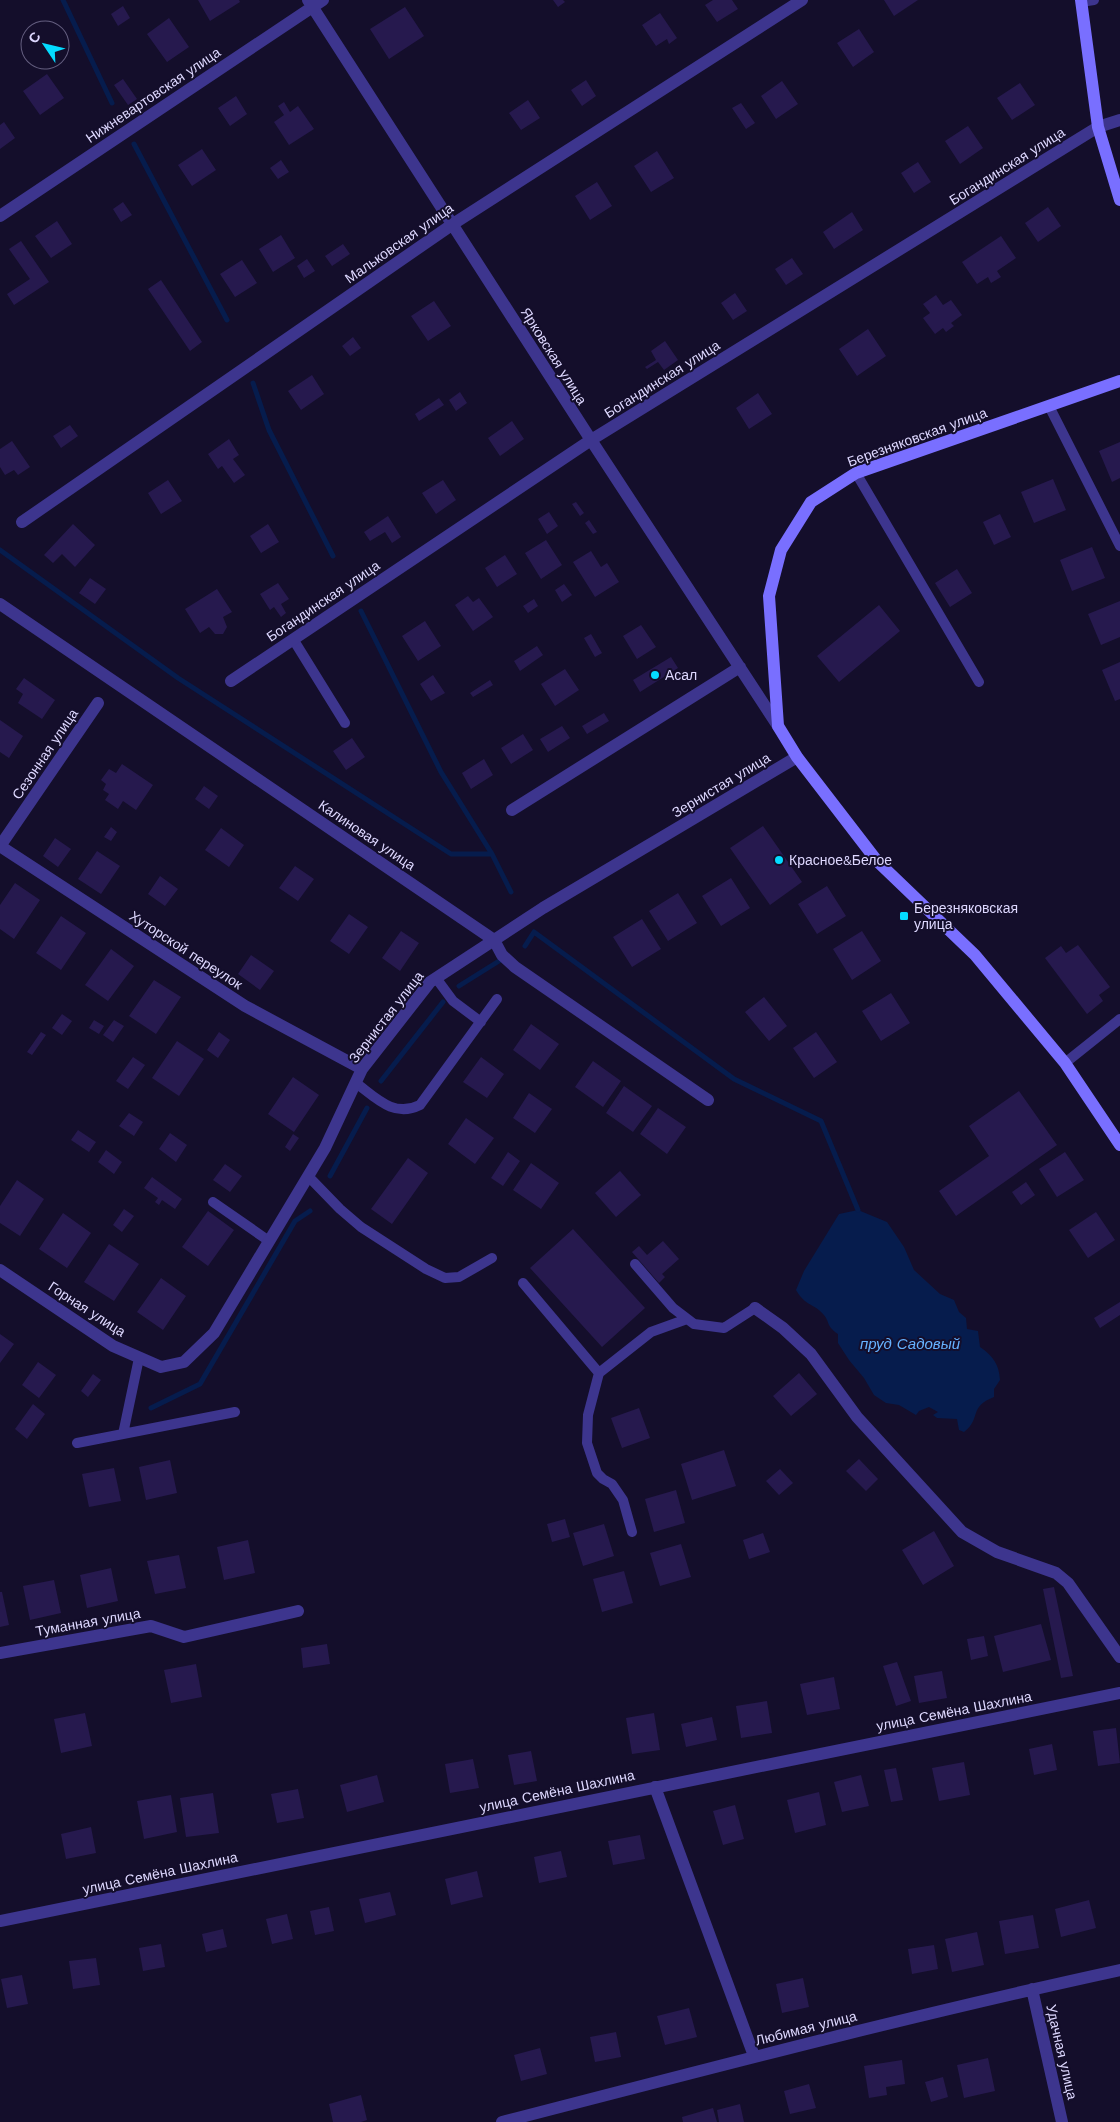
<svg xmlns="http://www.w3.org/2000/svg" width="1120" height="2122" font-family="'Work Sans',sans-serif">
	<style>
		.water { fill: #061c4d }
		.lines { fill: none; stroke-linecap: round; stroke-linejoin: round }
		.stream { stroke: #061c4d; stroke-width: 5 }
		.building { fill: #26194e }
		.lane { stroke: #3d358e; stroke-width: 10 }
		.street { stroke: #3d358e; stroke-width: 12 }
		.secondary { stroke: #796fff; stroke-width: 12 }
		.poi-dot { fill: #04dbff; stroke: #140e2b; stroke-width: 2 }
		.labels { text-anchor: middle; stroke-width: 4; stroke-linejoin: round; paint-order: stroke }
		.street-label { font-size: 14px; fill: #ded8ff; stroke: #140e2b }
		.poi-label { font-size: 14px; fill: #ded8ff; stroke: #140e2b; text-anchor: start }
		.water-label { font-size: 15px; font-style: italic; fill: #66b2ff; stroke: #140e2b }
	</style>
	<rect width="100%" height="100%" fill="#140e2b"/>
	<path class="water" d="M858 1210 887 1222 904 1247 914 1270 940 1294 954 1300 959 1312 966 1318 967 1329 978 1331 980 1347C993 1356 999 1364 1000 1380L994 1389V1397C968 1407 982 1418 964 1432L959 1430 957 1419 937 1418 933 1415 938 1412 929 1407 919 1411 916 1415 899 1405 886 1403 874 1395 864 1378 849 1360 838 1343V1334C825 1325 831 1323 823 1314 815 1304 805 1306 796 1290L804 1271 839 1214Z"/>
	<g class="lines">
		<path class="stream" d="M63 0 112 103
			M134 144 227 320
			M253 383 269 430 333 556
			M0 550 178 678 451 854H492L511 892
			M361 611 441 772 492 854
			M525 946 534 932 734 1079 821 1121 858 1210
			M459 986 499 961
			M381 1081 443 1002
			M330 1176 367 1108
			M151 1408 200 1384 295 1221 310 1211"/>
	</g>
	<path class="building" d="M198 0H239L240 2 210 21Z
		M553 0H563L565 2 558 7Z
		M713 0H732L738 9 717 22 705 5Z
		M884 0H918L894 16Z
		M123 6 130 18 118 26 111 14Z
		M405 7 424 36 389 59 370 29Z
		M660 13 677 38 669 44 667 39 656 46 642 25Z
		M169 18 189 47 167 62 147 34Z
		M859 29 874 52 853 67 837 43Z
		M47 74 64 98 40 115 23 91Z
		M123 79 137 99 128 105 114 85Z
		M586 80 596 96 582 106 571 90Z
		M782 81 798 104 776 119 761 96Z
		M1020 83 1035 105 1012 120 997 98Z
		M236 96 247 114 230 126 218 108Z
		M528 100 540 118 521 130 509 113Z
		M284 102 290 112 298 106 314 129 289 145 274 122 284 115 278 106Z
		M741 103 755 123 746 129 732 108Z
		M4 122 15 138 0 149V125Z
		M968 126 983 148 960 164 945 141Z
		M202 149 216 170 192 186 178 165Z
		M657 151 674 178 651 192 634 166Z
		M281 160 289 172 278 179 270 168Z
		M918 162 931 182 914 193 901 173Z
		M597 182 612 206 590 220 575 196Z
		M123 202 132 215 121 222 113 209Z
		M1048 207 1061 226 1038 242 1025 223Z
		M852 212 863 230 834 249 823 232Z
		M57 221 72 244 51 258 35 236Z
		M281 235 295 258 273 272 259 249Z
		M1001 236 1016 258 997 271 1001 277 991 283 988 277 977 284 962 262Z
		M21 241 49 282 14 305 7 294 30 279 9 249Z
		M343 244 350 254 332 266 325 256Z
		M792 258 803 274 786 285 775 269Z
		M307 259 315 271 304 278 297 266Z
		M242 260 257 283 235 297 220 274Z
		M161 280 202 342 190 351 148 289Z
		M735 293 747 311 733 320 721 303Z
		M936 295 943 305 951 300 962 315 951 323 954 326 946 332 943 328 935 334 923 318 930 313 923 304Z
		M434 301 451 326 428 341 411 316Z
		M868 329 886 356 857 376 839 349Z
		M353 337 361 348 350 356 342 346Z
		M665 341 678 360 664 370 658 362 647 369 645 367 656 360 651 351Z
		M312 375 324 394 301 410 288 391Z
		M460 392 467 403 456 411 449 400Z
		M758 393 772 414 749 429 736 408Z
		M439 398 444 405 419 421 415 414Z
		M512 421 524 439 500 456 488 438Z
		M70 425 78 436 61 448 53 436Z
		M229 439 239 455 233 459 245 475 234 483 222 466 218 469 208 454Z
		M12 441 30 467 18 475 14 470 5 475 0 467V449Z
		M1120 442V478L1112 482 1099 451Z
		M1053 479 1066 510 1034 523 1021 492Z
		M168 480 182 501 161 514 148 493Z
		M443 480 456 500 436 514 422 493Z
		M576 502 584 513 580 516 572 504Z
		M549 512 558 526 547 534 538 519Z
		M1000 514 1011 537 994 545 983 522Z
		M388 516 401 537 392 543 385 532 370 541 364 532Z
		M589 520 597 532 593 534 585 523Z
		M73 524 95 545 75 567 62 554 53 563 44 555Z
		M268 524 279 542 261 553 250 536Z
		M546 540 562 565 541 579 525 553Z
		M1092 547 1105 578 1072 591 1060 560Z
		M591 551 601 567 607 563 619 582 595 597 573 562Z
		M505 555 517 574 497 587 485 568Z
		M957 569 972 593 950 607 935 583Z
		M90 578 106 589 95 604 79 593Z
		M278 583 289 599 281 604 286 613 281 617 274 607 270 610 260 594Z
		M564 584 572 595 562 602 555 590Z
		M217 589 232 612 223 617 227 627 223 634H215L209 627 200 633 185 609Z
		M468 596 473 602 479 598 493 617 473 631 455 605Z
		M534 599 538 606 528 613 523 606Z
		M1120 601V637L1101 645 1088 614Z
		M879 605 900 631 839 682 817 656Z
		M425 621 441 646 418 661 402 636Z
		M641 625 656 647 637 659 623 636Z
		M591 634 602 653 595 657 584 638Z
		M537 646 543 655 520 671 514 661Z
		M671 657 678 668 640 692 633 680Z
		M1120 662V699L1115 701 1102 670Z
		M565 669 579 690 555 706 541 684Z
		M433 675 445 693 431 701 420 684Z
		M24 678 55 700 42 719 18 703 23 694 16 689Z
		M490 680 493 685 473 697 470 693Z
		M604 713 609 721 587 734 582 726Z
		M0 720 23 736 9 758 0 752Z
		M562 726 570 738 548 752 540 739Z
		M523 734 533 750 511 764 501 748Z
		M352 738 365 757 346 770 333 751Z
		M484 759 493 775 471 789 462 773Z
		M122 764 153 785 136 810 123 801 118 809 105 800 109 794 103 790 106 784 101 780 109 769 116 773Z
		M204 786 218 796 209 809 195 799Z
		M763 826 802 882 770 905 730 848Z
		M111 827 117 832 111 841 104 837Z
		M221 828 244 845 229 867 205 850Z
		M55 838 71 849 58 867 43 856Z
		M97 851 120 866 101 894 78 879Z
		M295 866 314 879 298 901 279 888Z
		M160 876 178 889 165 906 148 894Z
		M731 878 750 908 721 926 702 896Z
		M15 883 40 900 14 939 0 929V905Z
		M827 886 846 916 817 934 798 904Z
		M678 893 697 923 668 941 649 911Z
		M349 914 368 927 349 954 330 941Z
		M61 916 86 933 61 970 36 953Z
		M642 919 661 949 632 967 613 937Z
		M401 931 419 943 400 971 382 958Z
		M862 931 881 961 852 980 833 949Z
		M1078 945 1110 987 1099 995 1103 1001 1087 1014 1045 958 1061 946 1066 953Z
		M111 949 134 966 108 1001 85 985Z
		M251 955 274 971 260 990 238 974Z
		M154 980 181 997 156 1034 129 1016Z
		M891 993 910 1023 881 1041 862 1011Z
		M764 997 787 1026 769 1041 745 1012Z
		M62 1014 72 1021 62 1035 52 1028Z
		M94 1020 104 1026 99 1034 89 1028Z
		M114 1020 124 1026 113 1042 103 1035Z
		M531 1024 559 1044 540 1070 513 1050Z
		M41 1032 46 1035 32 1055 27 1052Z
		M219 1032 230 1040 218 1058 207 1050Z
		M816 1032 837 1062 814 1078 793 1048Z
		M177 1041 204 1059 179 1096 152 1078Z
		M133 1057 145 1065 128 1089 116 1081Z
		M481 1057 504 1074 487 1098 463 1082Z
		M593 1061 621 1081 603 1107 575 1087Z
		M293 1077 319 1095 294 1132 268 1114Z
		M624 1086 652 1106 633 1132 606 1113Z
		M1019 1091 1057 1145 956 1216 939 1191 989 1156 969 1126Z
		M529 1093 552 1109 535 1133 513 1118Z
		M658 1108 686 1127 667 1154 640 1134Z
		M129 1113 143 1122 134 1136 119 1126Z
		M466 1118 494 1138 475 1164 448 1144Z
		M78 1130 96 1142 89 1152 71 1140Z
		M170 1133 187 1145 176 1162 159 1149Z
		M293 1134 299 1138 290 1151 285 1147Z
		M106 1150 122 1162 114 1174 98 1162Z
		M508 1152 520 1161 503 1186 491 1178Z
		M1065 1152 1084 1180 1057 1197 1039 1169Z
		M408 1158 428 1173 392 1224 371 1209Z
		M531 1163 559 1183 541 1209 513 1190Z
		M225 1164 242 1176 230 1192 213 1180Z
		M620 1171 641 1195 616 1217 595 1193Z
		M152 1177 182 1199 175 1209 162 1200 159 1205 155 1202 158 1198 144 1188Z
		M17 1180 44 1199 20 1236 0 1223V1206Z
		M1026 1182 1035 1195 1021 1205 1012 1192Z
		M124 1209 134 1216 122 1232 113 1225Z
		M208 1211 234 1230 208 1266 182 1247Z
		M1096 1212 1115 1240 1088 1258 1069 1230Z
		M63 1213 91 1233 67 1268 39 1249Z
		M573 1229 645 1308 602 1347 530 1268Z
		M663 1241 679 1259 662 1274 665 1277 659 1283 632 1252 639 1246 647 1255Z
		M109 1244 139 1264 114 1301 84 1282Z
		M161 1278 186 1296 163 1330 137 1312Z
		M1120 1302V1315L1100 1328 1094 1318Z
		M0 1334 14 1344 0 1363Z
		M38 1362 56 1375 39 1398 22 1385Z
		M799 1373 817 1394 791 1416 773 1396Z
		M93 1374 101 1380 88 1397 81 1391Z
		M33 1404 45 1414 27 1439 15 1429Z
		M639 1408 650 1438 622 1448 611 1418Z
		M724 1450 736 1486 692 1500 681 1464Z
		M859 1459 878 1479 866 1491 846 1471Z
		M170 1460 177 1493 146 1500 139 1467Z
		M114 1468 121 1501 89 1507 82 1474Z
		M780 1469 793 1483 779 1495 766 1481Z
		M676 1490 685 1523 654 1532 645 1499Z
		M565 1519 570 1537 552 1542 547 1524Z
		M604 1524 614 1556 583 1566 573 1533Z
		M934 1531 954 1566 923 1585 902 1550Z
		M763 1533 770 1552 749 1559 743 1540Z
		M248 1540 255 1573 224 1580 217 1547Z
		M681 1544 691 1577 660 1586 650 1553Z
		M179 1555 186 1588 155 1594 147 1561Z
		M111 1568 118 1601 87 1608 80 1575Z
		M624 1571 633 1603 602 1612 593 1579Z
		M54 1580 61 1613 30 1620 23 1586Z
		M1054 1587 1073 1676 1061 1678 1043 1589Z
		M0 1592H2L9 1625 0 1627Z
		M1041 1624 1051 1660 1003 1672 994 1636Z
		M984 1636 988 1656 971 1660 967 1639Z
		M327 1644 330 1664 303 1668 301 1648Z
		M897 1662 911 1701 896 1706 883 1666Z
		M196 1664 202 1697 171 1703 164 1670Z
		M942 1671 947 1698 919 1703 914 1676Z
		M834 1677 840 1709 807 1715 800 1684Z
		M767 1701 772 1733 741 1738 736 1706Z
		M85 1713 92 1746 61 1753 54 1719Z
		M654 1713 660 1750 632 1754 626 1718Z
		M712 1717 717 1740 686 1747 681 1724Z
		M1116 1728 1120 1763 1098 1766 1093 1731Z
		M1052 1744 1057 1770 1034 1775 1029 1749Z
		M531 1751 537 1781 514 1785 508 1755Z
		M473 1759 479 1788 450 1793 445 1764Z
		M964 1762 970 1795 939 1801 932 1768Z
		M896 1768 903 1800 891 1802 884 1770Z
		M377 1775 384 1802 347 1812 340 1785Z
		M861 1775 869 1806 842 1812 834 1782Z
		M298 1789 304 1818 277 1823 271 1794Z
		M819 1792 826 1825 795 1833 787 1800Z
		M213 1793 219 1833 186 1837 180 1798Z
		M171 1795 177 1832 144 1839 137 1801Z
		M735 1805 744 1839 723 1845 713 1811Z
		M91 1827 96 1853 66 1859 61 1834Z
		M640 1835 645 1859 613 1865 608 1841Z
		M561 1851 567 1877 539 1883 534 1857Z
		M477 1871 483 1897 451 1905 445 1879Z
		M390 1892 396 1915 365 1923 359 1899Z
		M1089 1900 1096 1928 1061 1937 1055 1909Z
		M329 1907 334 1931 315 1935 310 1911Z
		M287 1914 293 1939 272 1944 266 1919Z
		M1033 1915 1039 1948 1005 1954 999 1921Z
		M223 1929 227 1947 206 1952 202 1934Z
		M977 1932 984 1965 952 1972 945 1939Z
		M161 1944 165 1967 143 1971 139 1948Z
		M934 1945 938 1969 912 1974 908 1949Z
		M96 1958 100 1985 73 1989 69 1961Z
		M22 1975 28 2004 7 2008 1 1979Z
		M803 1978 809 2007 782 2013 776 1984Z
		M689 2008 697 2037 665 2045 657 2016Z
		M616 2032 621 2057 595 2062 590 2037Z
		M540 2048 547 2074 521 2081 514 2055Z
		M988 2058 995 2091 964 2098 957 2065Z
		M902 2060 905 2084 886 2087 887 2095 869 2098 864 2066Z
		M943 2077 948 2097 931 2102 925 2082Z
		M809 2084 816 2108 790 2114 784 2091Z
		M361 2095 367 2120 361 2122H333L329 2104Z
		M740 2104 744 2122H719L717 2110Z
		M713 2108 717 2122H683L682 2117Z"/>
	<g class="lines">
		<path class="lane" d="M1081 2 1094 0
			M1049 406 1120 546
			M856 473 979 682
			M293 639 345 723
			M436 978 453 1001 481 1022
			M1065 1063 1120 1019
			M356 1083C376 1098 394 1118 420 1105L497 999
			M308 1176 340 1209 361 1227 426 1269 445 1278 459 1277 492 1258
			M213 1202 269 1241
			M635 1264 673 1308 694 1324 724 1328 755 1308
			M523 1283 599 1373 651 1332 687 1319
			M139 1358 123 1434 235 1412
			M599 1373 588 1415 587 1443 597 1473 603 1479 612 1484 623 1500 632 1532
			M77 1443 123 1434"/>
		<path class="street" d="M308 0 591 440 778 726
			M0 216 323 0
			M22 522 453 224 802 0
			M0 604 494 940 502 955 515 967 708 1100
			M231 681 591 440 1098 127 1120 120
			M512 810 740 667
			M0 846 245 1006 362 1069
			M0 846 98 703
			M0 1270 113 1346 161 1367 184 1362 214 1333 325 1148 362 1069 430 982 543 908 797 757
			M755 1308 783 1328 811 1354 857 1417 962 1532 997 1552 1056 1573 1068 1583 1120 1657
			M0 1653 151 1626 184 1637 298 1611
			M655 1787 754 2056
			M0 1921 1120 1693
			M1032 1989 1062 2122
			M502 2122C707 2069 912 2015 1120 1970"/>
		<path class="secondary" d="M1081 0 1098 127 1120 200
			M1120 381 856 473 811 502 781 550 769 596 778 726 797 757 877 861 975 955 1065 1063 1120 1145"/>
	</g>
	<g class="poi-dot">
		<circle cx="655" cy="675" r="5"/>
		<circle cx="779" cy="860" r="5"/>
		<rect x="899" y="911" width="10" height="10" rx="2.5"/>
	</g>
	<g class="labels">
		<g class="street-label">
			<text transform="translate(153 95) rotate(-34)" y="5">Нижневартовская улица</text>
			<text transform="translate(1007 166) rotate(-32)" y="5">Богандинская улица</text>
			<text transform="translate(399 243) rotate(-35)" y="5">Мальковская улица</text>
			<text transform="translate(554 356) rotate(58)" y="5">Ярковская улица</text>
			<text transform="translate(662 379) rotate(-32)" y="5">Богандинская улица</text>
			<text transform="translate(917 437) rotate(-20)" y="5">Березняковская улица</text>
			<text transform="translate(323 601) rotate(-34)" y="5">Богандинская улица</text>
			<text transform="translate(45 754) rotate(-56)" y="5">Сезонная улица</text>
			<text transform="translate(721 785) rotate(-31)" y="5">Зернистая улица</text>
			<text transform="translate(367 835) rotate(34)" y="5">Калиновая улица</text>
			<text transform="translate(186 950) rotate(33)" y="5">Хуторской переулок</text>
			<text transform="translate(386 1017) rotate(-52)" y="5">Зернистая улица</text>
			<text transform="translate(87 1309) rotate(33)" y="5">Горная улица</text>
			<text transform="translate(88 1622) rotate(-10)" y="5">Туманная улица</text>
			<text transform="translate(954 1711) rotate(-11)" y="5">улица Семёна Шахлина</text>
			<text transform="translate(557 1791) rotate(-12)" y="5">улица Семёна Шахлина</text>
			<text transform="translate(160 1873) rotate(-12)" y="5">улица Семёна Шахлина</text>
			<text transform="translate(806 2028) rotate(-14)" y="5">Любимая улица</text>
			<text transform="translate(1062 2052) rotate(77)" y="5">Удачная улица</text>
		</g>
		<g class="poi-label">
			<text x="665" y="680">Асал</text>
			<text x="789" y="865">Красное&amp;Белое</text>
			<text x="914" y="913">Березняковская<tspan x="914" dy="16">улица</tspan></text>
		</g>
		<g class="water-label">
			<text x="910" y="1349">пруд Садовый</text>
		</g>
	</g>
	<g transform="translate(45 45) rotate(305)"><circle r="24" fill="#140e2b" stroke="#655f80"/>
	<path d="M0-4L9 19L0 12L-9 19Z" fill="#04dbff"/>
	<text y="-8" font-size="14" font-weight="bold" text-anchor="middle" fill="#ded8ff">С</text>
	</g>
</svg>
